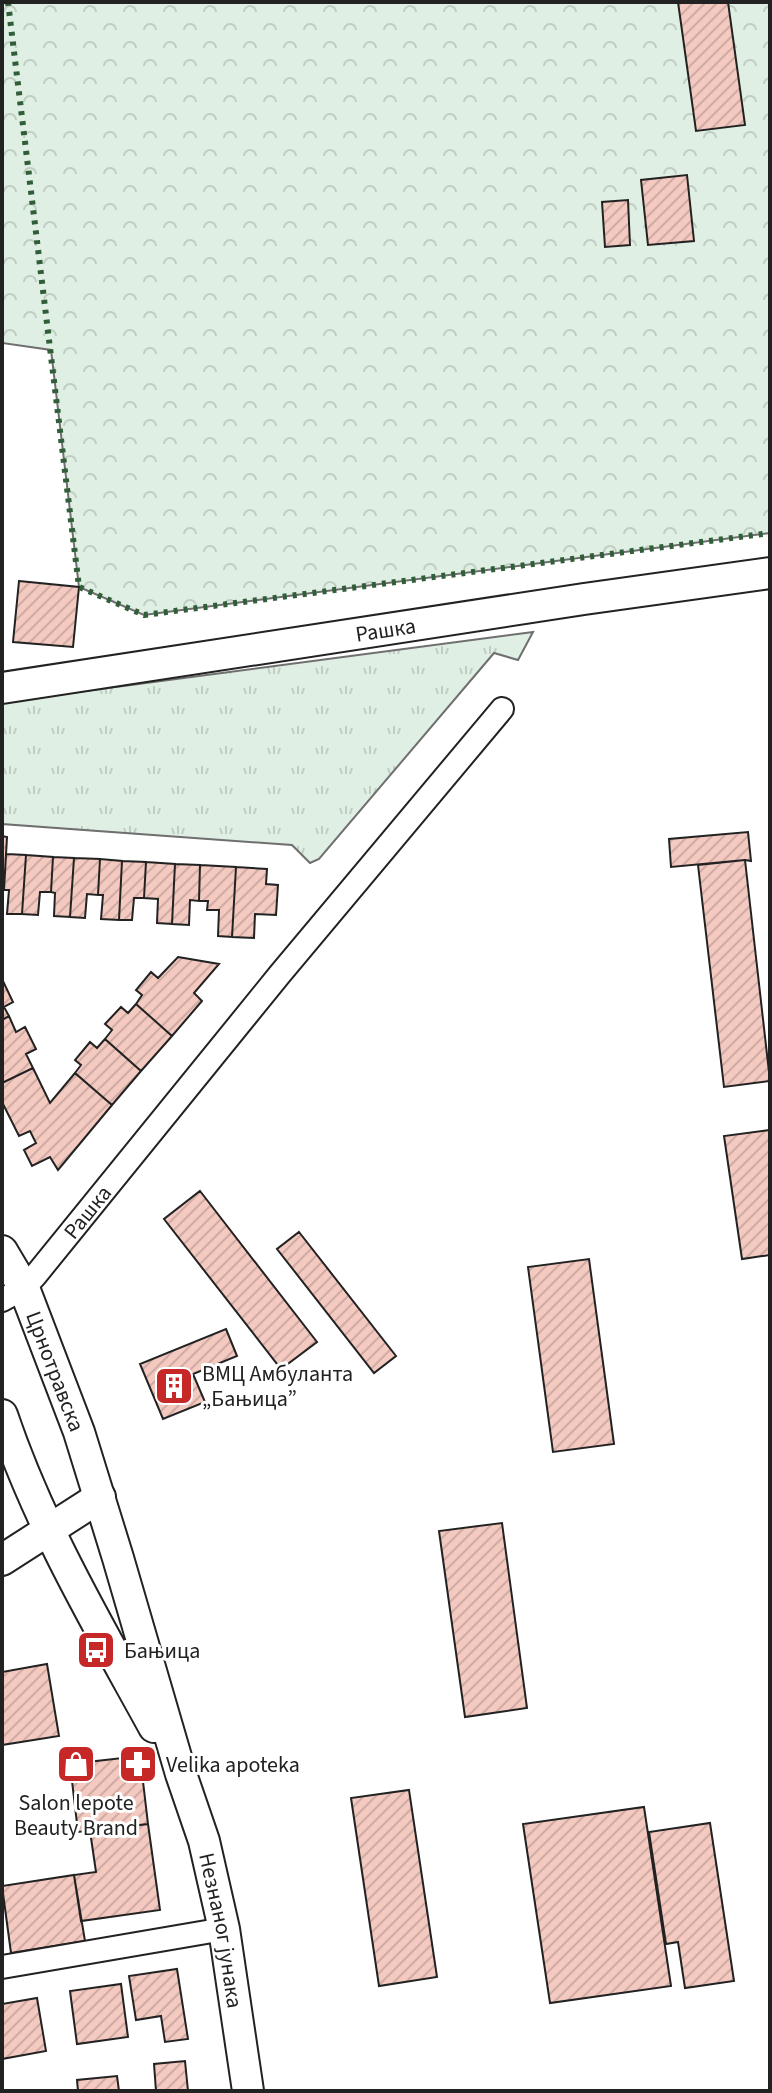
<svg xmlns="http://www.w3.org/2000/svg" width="772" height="2093" font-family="'Source Sans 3',sans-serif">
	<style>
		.grass { fill: url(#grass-tufts); stroke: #6f6f6f; stroke-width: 2 }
		.forest { fill: url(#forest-crowns); stroke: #6f6f6f; stroke-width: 2 }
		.building { fill: url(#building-hatch); stroke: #222; stroke-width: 2 }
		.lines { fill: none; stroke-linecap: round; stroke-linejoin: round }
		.street-casing { stroke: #222; stroke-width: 26 }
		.secondary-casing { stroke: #222; stroke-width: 34 }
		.street { stroke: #fff; stroke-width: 22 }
		.secondary { stroke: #fff; stroke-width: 30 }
		.hedge { stroke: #2f5e38; stroke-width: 6; stroke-dasharray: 4 6; stroke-linecap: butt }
		.labels { text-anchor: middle; stroke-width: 6; stroke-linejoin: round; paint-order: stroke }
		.street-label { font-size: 22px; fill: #222; stroke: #fff }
		.poi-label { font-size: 22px; fill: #222; stroke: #fff; text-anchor: start }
	</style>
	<defs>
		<pattern id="grass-tufts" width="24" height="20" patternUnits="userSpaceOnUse" patternTransform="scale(2)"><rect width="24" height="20" fill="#e0efe3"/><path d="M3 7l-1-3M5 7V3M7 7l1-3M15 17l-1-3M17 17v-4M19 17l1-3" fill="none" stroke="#c0cdc2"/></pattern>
		<pattern id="forest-crowns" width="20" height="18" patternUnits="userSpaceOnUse" patternTransform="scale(2)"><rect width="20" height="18" fill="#e0efe3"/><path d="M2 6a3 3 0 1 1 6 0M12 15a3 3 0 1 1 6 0" fill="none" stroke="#c0cdc2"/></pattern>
		<pattern id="building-hatch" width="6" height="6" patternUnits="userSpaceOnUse" patternTransform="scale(2)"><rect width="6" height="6" fill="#f3c9c0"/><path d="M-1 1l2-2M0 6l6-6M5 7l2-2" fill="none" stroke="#d0aca5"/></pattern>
	</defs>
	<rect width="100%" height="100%" fill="#fff"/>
	<path class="grass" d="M533 632 518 660 494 653 319 859 310 863 292 845 2 824V702Z"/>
	<path class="forest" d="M2 2H770V533L144 615 79 587 51 350 2 343Z"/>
	<path class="building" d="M678 2H728L745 125 696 131Z
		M687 175 694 241 648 245 641 180Z
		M628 200 630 245 605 247 602 202Z
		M19 581 79 587 73 647 13 642Z
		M748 832 751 861 745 860 671 867 669 839Z
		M2 836 7 837 4 890H2Z
		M6 854 26 855 22 914H7L9 890H4Z
		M26 855 53 857 51 892H40L38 915 22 914Z
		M53 857 74 858 70 917 54 916 55 893 51 892Z
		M74 858 100 859 98 895 87 894 85 918 70 917Z
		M100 859 122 861 119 920 101 919 103 895H98Z
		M745 860 770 1081 724 1087 698 865Z
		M122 861 146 862 144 898H134L132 920H119Z
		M146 862 175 864 172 924 157 923 158 899 144 898Z
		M175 864 200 865 199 901 190 900 189 925 172 924Z
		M200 865 236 867 232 937 218 936 219 910H207L208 901H199Z
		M236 867 267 869 266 884 278 885 276 915 255 914 254 938 232 937Z
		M178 957 219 964 194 993 202 1001 172 1036 136 1004 142 995 136 990 151 972 158 978Z
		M2 979 13 1002 4 1007 9 1016 2 1020Z
		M136 1004 172 1036 141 1071 105 1039 112 1030 105 1024 121 1007 128 1013Z
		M9 1016 16 1032 25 1027 36 1049 26 1054 33 1068 2 1083V1020Z
		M105 1039 141 1071 112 1105 75 1073 81 1065 75 1060 90 1042 97 1048Z
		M33 1068 50 1103 75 1073 112 1105 58 1170 50 1157 32 1166 24 1150 36 1143 30 1131 19 1136 2 1102V1083Z
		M770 1130V1255L742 1259 724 1136Z
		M200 1191 317 1342 281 1369 164 1219Z
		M299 1232 396 1356 374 1373 277 1249Z
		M589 1259 614 1444 553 1452 528 1267Z
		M226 1329 237 1356 193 1374 205 1402 163 1419 140 1364Z
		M502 1523 527 1708 465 1717 439 1531Z
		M47 1664 59 1736 2 1745V1672Z
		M140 1756 148 1824 78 1832 70 1764Z
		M409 1790 437 1977 379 1986 351 1798Z
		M644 1807 671 1986 550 2003 523 1824Z
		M710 1823 734 1981 685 1988 678 1942 666 1944 649 1832Z
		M148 1824 160 1910 81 1921 74 1875 96 1872 90 1831Z
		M74 1875 85 1941 11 1953 2 1886Z
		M177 1969 188 2039 165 2042 161 2016 136 2020 129 1976Z
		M121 1984 128 2037 77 2044 70 1991Z
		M37 1998 46 2051 2 2059V2004Z
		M185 2061 188 2091H156L154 2064Z
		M117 2076 119 2091H78L77 2080Z"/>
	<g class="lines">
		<g class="street-casing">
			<g id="street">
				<path id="s1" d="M2 1300 24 1288 35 1276 280 974 502 709"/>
				<path d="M2 1967 224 1929"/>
			</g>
		</g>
		<g class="secondary-casing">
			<g id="secondary">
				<path id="s2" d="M2 688 584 599 770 573"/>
				<path id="s3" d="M2 1251 24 1288 79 1432 118 1558 181 1774 204 1841 224 1929 248 2091"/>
				<path d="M2 1415C39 1525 98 1625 154 1727"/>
				<path d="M2 1560 100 1497"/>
			</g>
		</g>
		<use href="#street" class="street"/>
		<use href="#secondary" class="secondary"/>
		<path class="hedge" d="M8 2 79 587 144 615 770 533"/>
	</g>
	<defs>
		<g id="building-square" transform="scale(2)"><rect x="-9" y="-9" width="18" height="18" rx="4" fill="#c62828" stroke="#fff"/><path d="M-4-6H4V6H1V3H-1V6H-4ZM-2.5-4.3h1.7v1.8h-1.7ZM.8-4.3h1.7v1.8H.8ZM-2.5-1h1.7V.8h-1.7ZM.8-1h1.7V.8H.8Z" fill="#fff"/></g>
		<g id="bus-square" transform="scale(2)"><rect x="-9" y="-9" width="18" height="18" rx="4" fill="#c62828" stroke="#fff"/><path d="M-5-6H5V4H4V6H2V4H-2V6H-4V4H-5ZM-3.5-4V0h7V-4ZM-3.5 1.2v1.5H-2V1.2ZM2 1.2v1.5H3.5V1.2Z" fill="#fff"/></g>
		<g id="shop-square" transform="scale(2)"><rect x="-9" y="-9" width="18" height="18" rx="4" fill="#c62828" stroke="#fff"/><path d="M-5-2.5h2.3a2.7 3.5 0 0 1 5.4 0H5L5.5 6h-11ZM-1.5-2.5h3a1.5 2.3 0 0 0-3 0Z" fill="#fff"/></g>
		<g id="pharmacy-square" transform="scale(2)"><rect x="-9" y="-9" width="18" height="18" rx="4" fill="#c62828" stroke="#fff"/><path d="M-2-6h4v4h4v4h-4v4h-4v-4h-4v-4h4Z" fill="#fff"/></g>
	</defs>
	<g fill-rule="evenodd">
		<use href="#building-square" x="174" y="1386"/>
		<use href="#bus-square" x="96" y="1650"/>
		<use href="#shop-square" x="76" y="1764"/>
		<use href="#pharmacy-square" x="138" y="1764"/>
	</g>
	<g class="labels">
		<g class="street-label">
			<text dy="8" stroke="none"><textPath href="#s2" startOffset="388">Рашка</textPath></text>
			<text dy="8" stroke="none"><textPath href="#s1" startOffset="124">Рашка</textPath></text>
			<text dy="8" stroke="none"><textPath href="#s3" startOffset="132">Црнотравска</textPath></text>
			<text dy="8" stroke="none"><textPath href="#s3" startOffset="716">Незнаног јунака</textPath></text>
		</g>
		<g class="poi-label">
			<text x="202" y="1381">ВМЦ Амбуланта<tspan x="202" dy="25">„Бањица”</tspan></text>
			<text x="124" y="1658">Бањица</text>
			<text x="166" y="1772">Velika apoteka</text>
			<text x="76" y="1810" text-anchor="middle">Salon lepote<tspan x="76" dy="25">Beauty Brand</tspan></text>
		</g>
	</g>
	<rect width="772" height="2093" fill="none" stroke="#222222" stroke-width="8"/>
</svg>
